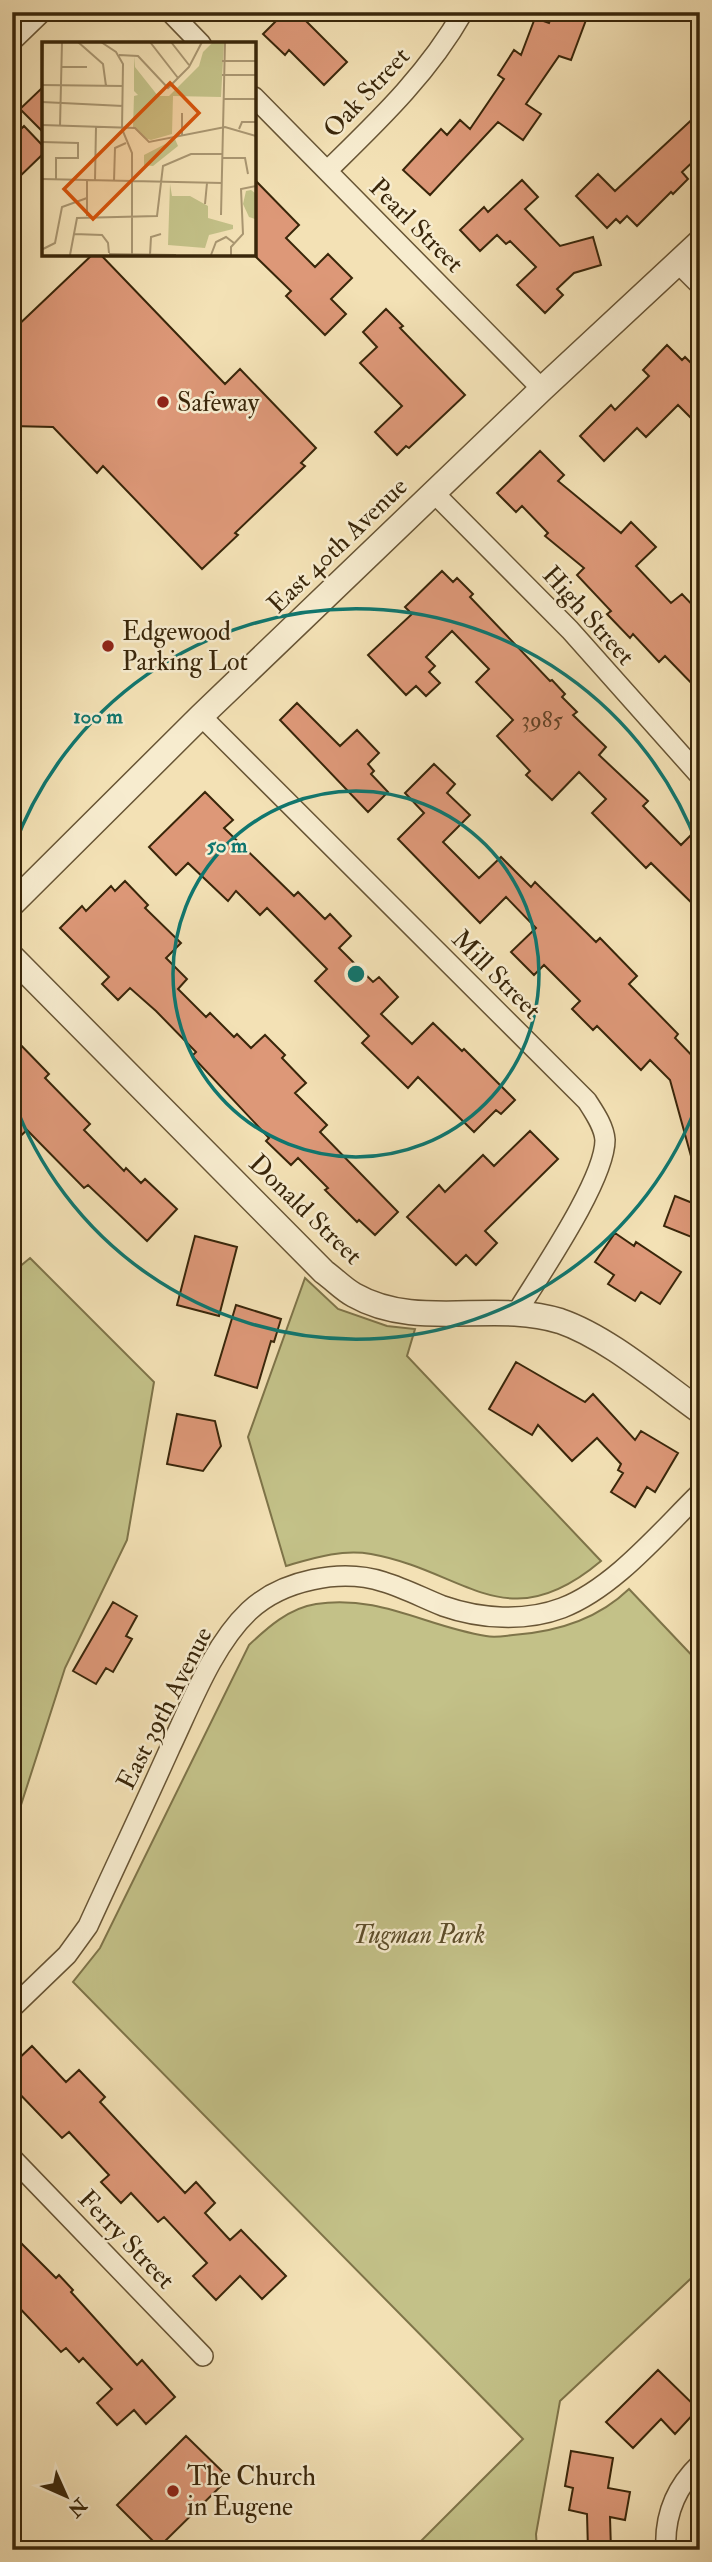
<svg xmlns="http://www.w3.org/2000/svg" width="712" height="2562" font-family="'IM FELL Double Pica',serif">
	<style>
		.green { fill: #c3c188; stroke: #7e7449; stroke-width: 2 }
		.building { fill: #dd9878; stroke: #39260a; stroke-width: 2 }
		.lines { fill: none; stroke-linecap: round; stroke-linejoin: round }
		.minor-casing { stroke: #685535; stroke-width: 22 }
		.tertiary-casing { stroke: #685535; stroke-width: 27 }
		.minor { stroke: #f7eccf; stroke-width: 19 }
		.tertiary { stroke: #f7eccf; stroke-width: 24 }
		.ring { fill: none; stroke: #0f766e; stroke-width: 3.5 }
		.poi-dot { fill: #8f2418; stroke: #f7eccf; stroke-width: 2.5 }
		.labels { text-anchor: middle; stroke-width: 5; stroke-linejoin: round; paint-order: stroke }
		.number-label { font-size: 23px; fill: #624226 }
		.street-label { font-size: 26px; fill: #39260a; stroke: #f7eccf }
		.poi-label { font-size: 26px; fill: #39260a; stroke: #f7eccf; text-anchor: start }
		.park-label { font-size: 26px; font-style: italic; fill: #5c4d2a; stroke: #f7eccf }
		.inset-road { fill: none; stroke: #a99671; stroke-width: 2 }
		.view { fill: #d6540c; fill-opacity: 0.15; stroke: #d6540c; stroke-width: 3.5 }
		.inset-edge { fill: none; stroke: #39260a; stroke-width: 3.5 }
		.centre { fill: #0f766e; stroke: #f7eccf; stroke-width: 3.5 }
		.ring-label { font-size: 21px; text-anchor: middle; font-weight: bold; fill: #0f766e; stroke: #f7eccf; stroke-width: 5; stroke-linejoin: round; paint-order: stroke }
	</style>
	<rect width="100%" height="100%" fill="#f3e1b5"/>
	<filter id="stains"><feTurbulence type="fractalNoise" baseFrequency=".00286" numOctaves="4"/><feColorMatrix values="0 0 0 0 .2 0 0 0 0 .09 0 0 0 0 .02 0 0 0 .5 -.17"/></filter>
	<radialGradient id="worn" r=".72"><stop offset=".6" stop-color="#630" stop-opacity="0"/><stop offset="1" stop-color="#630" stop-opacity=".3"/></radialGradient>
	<path class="green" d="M30 1258 154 1382 127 1540 65 1668 12 1833V1273Z
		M305 1278 338 1309 387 1326 415 1329 407 1356 601 1561C506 1641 466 1571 371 1554 341 1549 314 1558 286 1566L248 1437Z
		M629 1589 700 1664V2270L560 2401 536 2534 537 2550H412L523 2439 73 1982 100 1948 249 1645C267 1628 289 1608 316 1604 379 1594 427 1627 486 1636 495 1638 504 1636 513 1635 556 1632 597 1620 629 1589Z"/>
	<path class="building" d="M285 12H297L347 62 324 85 289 50 285 55 263 34Z
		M553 12H589L571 60 559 56 526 104 541 114 523 140 498 122 430 195 403 170 441 129 447 135 460 120 470 129 504 79 498 75 514 50 521 55 535 18 549 23Z
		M44 86V133L20 109Z
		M700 112V155L682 172 688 179 673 194 671 192 637 226 627 216 620 223 616 219 607 228 576 196 598 174 615 191Z
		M24 126 44 147V153L12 184V138Z
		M254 179 299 225 286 238 315 267 328 254 352 278 331 299 346 314 325 335 286 296 291 291 254 255Z
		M522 180 538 197 525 209 560 246 593 237 601 265 574 273 557 289 563 295 545 313 517 285 536 267 510 241 506 244 497 235 480 251 460 230 484 207 488 212Z
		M93 254H100L225 384 240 369 316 448 301 463 305 466 235 533 238 535 202 569 103 466 97 473 53 427 12 426V331Z
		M386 309 403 326 400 328 465 395 409 448 406 446 397 455 375 432 402 406 360 363 377 347 363 332Z
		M667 345 682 360 685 357 700 372V427L678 405 646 437 637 428 604 461 580 436 611 405 615 410 649 376 643 370Z
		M540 451 564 475 558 481 621 533 631 522 656 547 636 566 671 603 682 594 700 613V692L665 656 659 662 633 634 630 638 607 614 611 611 577 575 584 568 545 536 548 533 522 506 516 512 497 493Z
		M442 571 453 582 457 578 473 594 470 597 550 681 552 680 565 694 562 697 577 712 573 715 606 747 599 755 648 801 643 806 681 845 700 826V911L651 863 646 868 592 813 606 799 579 772 552 800 526 775 530 771 497 736 513 720 476 682 489 669 452 631 426 657 435 666 429 672 440 683 426 696 416 686 406 695 368 655 412 614 405 607Z
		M297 703 340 746 357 730 379 753 368 764 374 771 371 774 388 792 368 812 280 720Z
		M434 764 455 784 447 793 470 815 443 842 479 878 501 857 531 887 535 882 596 942 600 938 637 976 629 984 678 1034 675 1038 700 1064V1166L694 1167 670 1080 650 1060 641 1070 597 1026 593 1030 572 1009 580 1001 544 965 534 975 511 952 536 928 506 897 480 923 398 839 424 813 405 793Z
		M205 792 233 820 224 828 294 896 298 892 325 919 330 914 351 936 339 948 373 982 379 977 398 997 381 1014 412 1044 433 1023 462 1051 464 1049 515 1100 501 1114 496 1110 474 1132 418 1077 408 1088 362 1043 369 1036 315 981 327 969 267 908 260 915 236 891 228 901 188 863 176 875 149 847Z
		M125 881 148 905 145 908 181 943 166 958 187 979 178 989 206 1017 210 1013 234 1037 237 1034 251 1048 265 1035 285 1055 282 1058 306 1083 295 1093 327 1125 320 1132 398 1212 375 1235 359 1220 357 1222 325 1190 328 1188 298 1158 291 1165 266 1141 269 1138 192 1056 196 1052 156 1011 130 988 118 1000 102 984 109 977 60 928 82 906 86 911 111 886 115 891Z
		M12 1036 49 1074 45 1078 90 1124 84 1130 124 1171 126 1168 141 1183 145 1179 177 1209 147 1241 88 1185 84 1188 27 1130 12 1144Z
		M530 1131 558 1159 485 1231 497 1243 476 1265 466 1255 456 1265 407 1217 439 1185 445 1192 483 1155 494 1166Z
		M675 1196 700 1206V1225L694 1238 664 1226Z
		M615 1233 634 1246 636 1242 681 1272 660 1304 641 1292 635 1301 608 1284 614 1275 595 1262Z
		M195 1236 237 1247 219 1316 177 1305Z
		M236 1305 281 1319 274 1342 271 1341 257 1388 215 1375Z
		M516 1362 585 1402 593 1394 635 1440 641 1431 678 1453 655 1492 647 1487 635 1507 611 1492 623 1473 618 1470 621 1464 597 1438 572 1461 538 1425 532 1435 489 1409Z
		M177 1414 215 1421 221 1446 203 1471 167 1464Z
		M113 1602 137 1616 126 1636 132 1639 113 1672 106 1668 96 1684 73 1671Z
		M32 2046 66 2082 79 2070 105 2097 100 2102 185 2193 196 2182 215 2203 205 2213 230 2240 241 2230 286 2276 262 2299 240 2276 216 2300 193 2276 207 2263 164 2217 158 2222 131 2193 121 2203 101 2182 109 2175 69 2132 62 2138 12 2086V2065Z
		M12 2234 56 2278 59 2275 73 2290 71 2292 137 2365 142 2360 175 2397 146 2424 134 2410 117 2425 97 2403 112 2389 83 2358 79 2362 66 2348 61 2352 12 2300Z
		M658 2370 698 2409 675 2434 661 2419 633 2448 606 2422Z
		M186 2436 229 2478 159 2547 117 2505Z
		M571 2451 613 2458 608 2488 630 2492 625 2520 610 2517 611 2550H588L587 2514 569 2510 573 2488 565 2486Z"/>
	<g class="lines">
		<g class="minor-casing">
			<path id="minor" d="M170 12 201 44
				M12 41 42 12
				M254 97 542 389
				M327 171C377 122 428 74 463 12
				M678 263 700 285
				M434 493 570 630 700 776
				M201 716 587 1101C594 1112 604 1126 605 1140 605 1180 540 1274 517 1312
				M12 2008 67 1955 88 1926C115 1867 143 1808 170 1748 191 1704 213 1645 249 1611 282 1580 341 1568 384 1582 404 1588 423 1598 443 1606 480 1619 525 1622 562 1608 614 1588 660 1532 700 1493
				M12 2158 203 2356
				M666 2550C664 2516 676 2487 700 2464"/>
		</g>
		<g class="tertiary-casing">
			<path id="tertiary" d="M12 904 201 716 542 389 700 242
				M12 957 324 1272C334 1279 343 1289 354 1295 417 1331 493 1300 560 1321 607 1337 658 1381 700 1411"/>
		</g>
		<use href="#minor" class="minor"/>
		<use href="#tertiary" class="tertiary"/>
	</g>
	<g class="ring">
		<circle cx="356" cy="974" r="183"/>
		<path d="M699 1099A365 365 0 0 1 13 1099M13 849A365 365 0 0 1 699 849"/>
	</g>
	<g class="poi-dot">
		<circle cx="163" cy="402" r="7"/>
		<circle cx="108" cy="646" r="7"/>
		<circle cx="173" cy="2491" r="7"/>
	</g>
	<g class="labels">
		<g class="number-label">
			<text x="542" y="727">3985</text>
		</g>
		<g class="street-label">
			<text transform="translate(366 92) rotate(-47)" y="9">Oak Street</text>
			<text transform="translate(417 225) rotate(45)" y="9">Pearl Street</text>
			<text transform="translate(337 545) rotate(-44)" y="9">East 40th Avenue</text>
			<text transform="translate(589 615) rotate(48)" y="9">High Street</text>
			<text transform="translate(497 974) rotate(45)" y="9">Mill Street</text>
			<text transform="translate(306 1209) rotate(44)" y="9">Donald Street</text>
			<text transform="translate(164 1708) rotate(-63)" y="9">East 39th Avenue</text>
			<text transform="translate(127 2239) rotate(46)" y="9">Ferry Street</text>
		</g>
		<g class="poi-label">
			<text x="177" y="411">Safeway</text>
			<text x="122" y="640">Edgewood<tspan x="122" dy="30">Parking Lot</tspan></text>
			<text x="187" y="2485">The Church<tspan x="187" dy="30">in Eugene</tspan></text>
		</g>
		<g class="park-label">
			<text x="419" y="1943">Tugman Park</text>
		</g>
	</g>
	<g transform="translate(42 42)">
		<rect width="214" height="214" fill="#f3e1b5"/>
		<path d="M171 0H182L179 55 131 54 130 92 109 98 102 96 91 85 92 54 96 53 92 49V14L93 25 116 54H127L157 24 161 10ZM133 97 136 104 111 124 102 123V113ZM128 142 130 154H148L166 164V176L191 183V187L167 193 163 206 126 203ZM209 148 213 151V177L207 175 201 162 204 149Z" fill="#c3c188"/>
		<path class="inset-road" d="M36 0 61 22 64 44M59 0 74 10 81 22 80 87 90 111V213M108 0 136 36M129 0 147 23M77 13 96 14 126 46 147 25 160 0M180 19H214M19 25H45M0 29 1 0M180 33H214M0 43 81 44M181 57H214M0 60 81 64M0 83 93 86 107 100 183 85 214 94M18 84 20 0M197 87 200 80H214M140 93V71M0 100 36 101V116H14V137M180 116H203L206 132M0 137 180 141M53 138 54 85M72 139 73 106 84 101M163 162 165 141M0 170V212M179 173 183 0M45 174V138M32 192 60 193 66 201 67 211M1 207 13 201 20 165 45 156M67 212 134 213M28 213 35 176 115 174 121 124 149 112H180M108 213 109 195 119 192M169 213 174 200 184 195 192 201M189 213V205L201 192 199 147 214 144"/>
		<path class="view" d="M128 41 157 71 51 177 22 147Z"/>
		<rect width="214" height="214" class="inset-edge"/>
	</g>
	<circle cx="356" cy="974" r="10" class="centre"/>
	<g class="ring-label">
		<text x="98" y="723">100 m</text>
		<text x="227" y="852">50 m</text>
	</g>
	<rect width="712" height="2562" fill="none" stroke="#f3e1b5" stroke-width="42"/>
	<rect x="14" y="14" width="684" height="2534" fill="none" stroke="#39260a" stroke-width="3.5"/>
	<rect x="21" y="21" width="670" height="2520" fill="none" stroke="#39260a" stroke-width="2"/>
	<g transform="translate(66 2496) rotate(135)" stroke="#f7eccf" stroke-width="5" paint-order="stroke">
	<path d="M0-5L12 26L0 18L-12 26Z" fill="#39260a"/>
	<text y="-10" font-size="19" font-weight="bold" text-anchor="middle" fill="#39260a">N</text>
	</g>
	<rect width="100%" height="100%" filter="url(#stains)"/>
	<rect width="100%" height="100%" fill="url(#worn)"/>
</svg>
